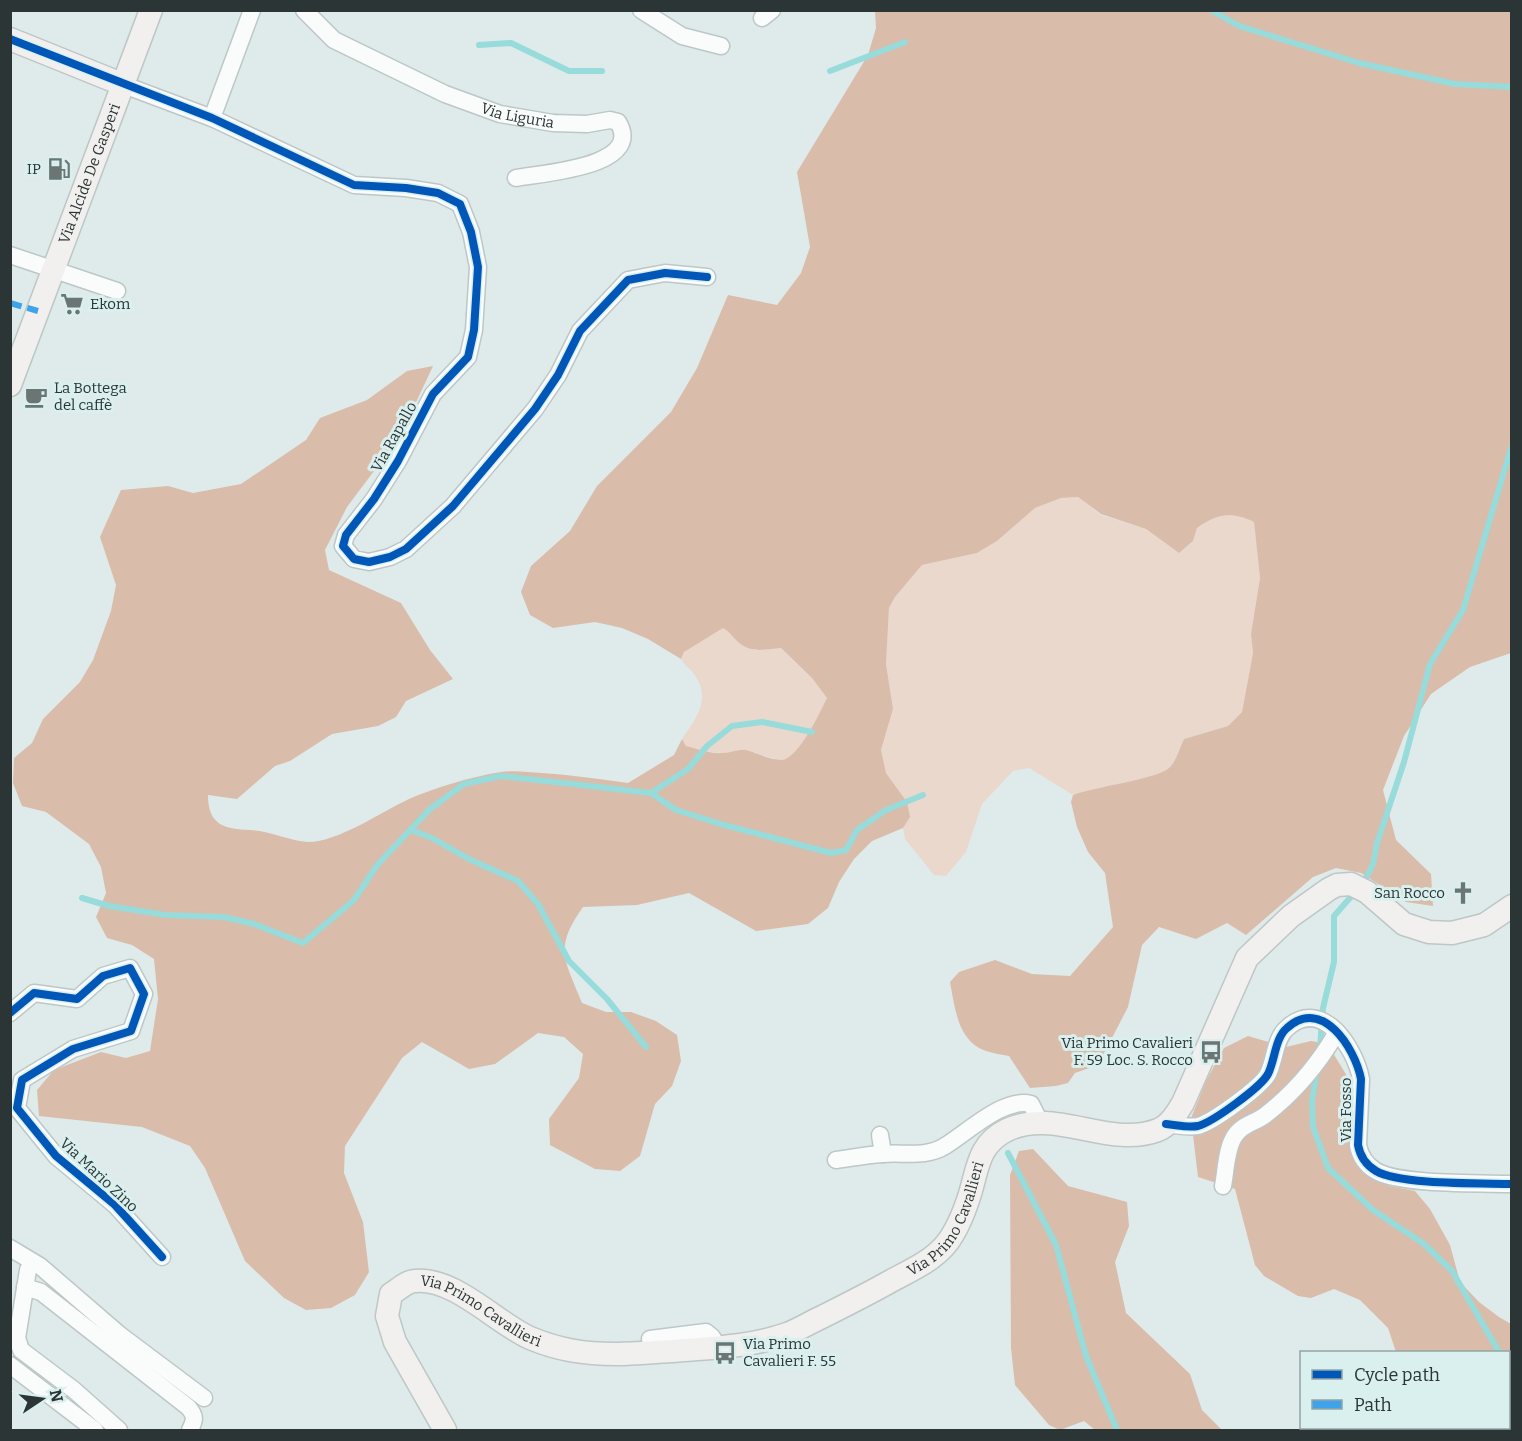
<svg xmlns="http://www.w3.org/2000/svg" width="1522" height="1441" font-family="Bitter,serif">
	<style>
		.green { fill: #ead8cd }
		.forest { fill: #dabcab }
		.lines { fill: none; stroke-linecap: round; stroke-linejoin: round }
		.stream { stroke: #97dbda; stroke-width: 6 }
		.street-casing { stroke: #bdc7c6; stroke-width: 19 }
		.secondary-casing { stroke: #bdc7c6; stroke-width: 25 }
		.street { stroke: #fafcfc; stroke-width: 16 }
		.secondary { stroke: #f1f0ef; stroke-width: 22 }
		.quiet { stroke: #3ea3eb; stroke-width: 6; stroke-dasharray: 12 6; stroke-linecap: butt }
		.cycleway-casing { stroke: #d9f0ef; stroke-width: 11 }
		.cycleway { stroke: #0057b8; stroke-width: 8 }
		.labels { text-anchor: middle; stroke-width: 6; stroke-linejoin: round; paint-order: stroke }
		.street-label { font-size: 15px; fill: #2c3535; stroke: #d9f0ef }
		.poi-label { font-size: 15px; fill: #2c3535; stroke: #d9f0ef; text-anchor: end }
	</style>
	<rect width="100%" height="100%" fill="#deebea"/>
	<path class="green" d="M1078 497 1101 515 1146 529 1179 553 1193 541 1197 528C1217 514 1231 511 1254 522L1260 578 1251 634 1253 653 1242 712 1228 726 1184 739C1180 747 1176 762 1169 768 1157 779 1093 787 1073 795L1029 768 1013 771 982 804 966 852 946 876 934 875 905 839 903 828 909 817 907 802 886 773 882 760 881 750 893 709 886 664 889 608 895 597 922 565 977 553 997 541 1035 508 1061 498Z
		M723 627C731 632 735 640 742 645 753 653 768 649 781 648L812 678 827 698C820 712 799 759 782 760 769 760 758 752 746 750 738 749 730 753 723 753 710 753 698 749 686 746L682 739C695 719 711 701 696 677 692 670 685 666 681 659L684 652Z"/>
	<path class="forest" d="M875 11H1511V653L1470 667 1431 694 1404 736 1383 790 1396 840 1431 874 1433 906 1406 902 1361 873 1336 868 1313 877 1246 935 1227 923 1196 939 1159 927 1142 945 1128 1007 1098 1065 1075 1073 1068 1083 1056 1086 1030 1088 1009 1056C1002 1055 993 1053 986 1051 957 1041 955 1007 950 982L959 972 995 960 1032 974 1070 976 1113 927 1105 873 1088 852 1077 827 1071 802 1073 795C1093 787 1157 779 1169 768 1176 762 1180 747 1184 739L1228 726 1242 712 1253 653 1251 634 1260 578 1254 522C1231 511 1217 514 1197 528L1193 541 1179 553 1146 529 1101 514 1078 497 1061 498 1035 508 997 541 977 553 922 565 895 597 889 608 886 664 893 709 881 750 886 773 907 802 910 817 903 828 872 841 854 859 839 882 828 908 808 924 756 931 689 893 637 905 583 907C553 949 565 960 582 1003L606 1012H631L656 1021 677 1035 681 1061 672 1086 655 1104 640 1156 620 1171 595 1169 550 1145 549 1119 579 1078 583 1054 564 1037 538 1033 495 1064 469 1069 422 1042 402 1058 345 1146 344 1173 363 1222 369 1272 355 1295 331 1308 306 1310 284 1298 245 1261 205 1168 190 1146 142 1127 39 1116 37 1090 54 1070 101 1052 126 1058 150 1051 158 999 154 959 132 945 107 938 96 917 106 893 101 867 89 844 46 812 22 806 13 783 14 758 32 743 43 719 80 682 93 660 111 611 116 585 100 537 121 490 168 486 193 493 241 484 306 440 320 418 367 400 407 371 433 366 411 413 389 451 347 507 325 550 329 570 401 603 430 650 453 679 406 701 396 717 378 726 332 734 290 761 275 766 237 799 208 795C208 825 224 829 250 830 270 831 289 841 308 842 338 842 381 812 409 799 437 787 470 777 501 772 514 770 528 772 542 773 571 775 599 779 628 783L674 755 682 739 686 746C698 749 711 754 723 753 730 753 738 749 746 750 758 753 769 760 782 760 799 758 820 712 827 698L812 678 781 648C768 649 753 653 742 645 734 640 731 632 723 628L684 652 681 659 648 639 622 628 595 622 553 628 530 615 521 592 531 566 570 531 597 486 671 412 697 368 728 295 777 305 801 273 810 247 797 172 868 55 876 28Z
		M1248 1036 1286 1047 1311 1041 1323 1043 1333 1053 1347 1076 1346 1126 1356 1162 1389 1186 1415 1191 1430 1209 1450 1245 1460 1282 1479 1302 1499 1317 1511 1324V1430H1389L1388 1428H1508V1352H1396L1388 1328 1360 1300 1334 1289 1311 1298 1298 1296 1264 1276 1255 1265 1235 1189 1198 1177 1191 1118 1206 1081 1224 1048Z
		M1033 1149 1068 1186 1127 1202 1129 1226 1115 1262 1126 1313 1190 1374 1202 1410 1222 1430H1095L1084 1421 1060 1430 1049 1425 1015 1385 1011 1348 1010 1175 1019 1151Z"/>
	<g class="lines">
		<path class="stream" d="M1211 10 1239 26 1359 63 1455 84 1512 87
			M479 45 511 43 569 71H602
			M830 71 905 42
			M651 793 688 769 707 746 732 726 762 722 812 732
			M411 830 432 838 469 859 518 881 538 904 569 961 607 999 646 1047
			M82 898 109 906 166 915 224 917 254 924 303 943 354 900 378 864 430 809 464 784 501 776 651 793 676 810 724 825 831 853 846 850 857 830 886 810 923 795
			M1320 1048 1323 1008 1334 962V916L1364 882 1373 864 1377 843 1404 762 1430 664 1463 610 1511 448
			M1317 1069 1312 1101 1313 1127 1328 1168 1373 1210 1424 1244 1452 1271 1499 1352
			M1008 1153 1056 1245 1086 1356 1117 1430
			M1508 1380 1512 1389"/>
		<g class="street-casing">
			<g id="street">
				<path id="s1" d="M304 10 334 40 445 94 500 114 553 123 587 124 610 120 618 122C645 167 542 173 516 178"/>
				<path d="M641 10 682 36 721 46"/>
				<path d="M762 18 772 10"/>
				<path d="M124 85 212 118 354 185 406 188 438 193 460 204 471 232 478 267 474 330 468 357 433 394 398 461 374 499 346 535 343 546 354 559 369 562 390 557 406 549 453 506 535 409 558 375 580 331 628 280 665 273 707 277"/>
				<path d="M212 118 252 10"/>
				<path d="M10 255 117 291"/>
				<path d="M10 1013 34 993 77 999 103 976 130 968 144 994 131 1031 73 1049 22 1080 17 1108 56 1156 115 1205 162 1257"/>
				<path d="M1166 1124C1177 1125 1188 1128 1198 1126 1213 1122 1261 1087 1268 1074 1275 1060 1275 1038 1287 1028 1322 996 1355 1048 1361 1079L1358 1145C1360 1156 1366 1165 1376 1171 1400 1185 1481 1183 1512 1184"/>
				<path d="M880 1135 883 1154"/>
				<path d="M836 1160C851 1158 866 1155 882 1154 903 1152 926 1158 945 1146 967 1133 1003 1097 1031 1104L1040 1122"/>
				<path d="M1223 1186C1226 1171 1226 1150 1234 1137 1241 1125 1254 1123 1264 1116 1293 1094 1319 1063 1337 1032"/>
				<path d="M10 1248 40 1266 120 1335 204 1398"/>
				<path d="M32 1262 28 1270 17 1338 21 1350 74 1390 119 1430"/>
				<path d="M25 1287 41 1292 188 1407C196 1416 195 1420 190 1430"/>
				<path d="M650 1339 706 1332 712 1337 719 1348"/>
				<path d="M10 1365 95 1430"/>
			</g>
		</g>
		<g class="secondary-casing">
			<g id="secondary">
				<path d="M10 39 124 85"/>
				<path id="s2" d="M10 385 151 10"/>
				<path id="s3" d="M445 1430 395 1342 387 1316 391 1294C398 1290 407 1281 415 1281 454 1277 495 1322 530 1338 559 1350 584 1354 616 1354 635 1354 653 1352 672 1351 711 1348 750 1347 787 1334 798 1330 809 1323 820 1318 844 1306 868 1294 891 1281 913 1269 940 1258 953 1234 959 1224 964 1212 968 1200 978 1172 976 1145 1007 1130 1055 1107 1109 1149 1158 1130 1170 1125 1177 1113 1183 1103L1247 958 1291 916 1329 889 1337 885 1351 884 1367 892 1404 924 1429 932 1452 933 1484 925 1512 906"/>
			</g>
		</g>
		<use href="#street" class="street"/>
		<use href="#secondary" class="secondary"/>
		<path class="quiet" d="M10 303 38 311"/>
		<g class="cycleway-casing">
			<path id="cycleway" d="M10 39 212 118 354 185 406 188 438 193 460 204 471 232 478 267 474 330 468 357 433 394 398 461 374 499 346 535 343 546 354 559 369 562 390 557 406 549 453 506 535 409 558 375 580 331 628 280 665 273 707 277
				M10 1013 34 993 77 999 103 976 130 968 144 994 131 1031 73 1049 22 1080 17 1108 56 1156 115 1205 162 1257
				M1166 1124C1177 1125 1188 1128 1198 1126 1213 1122 1261 1087 1268 1074 1275 1060 1275 1038 1287 1028 1322 996 1355 1048 1361 1079L1358 1145C1360 1156 1366 1165 1376 1171 1400 1185 1481 1183 1512 1184"/>
		</g>
		<use href="#cycleway" class="cycleway"/>
	</g>
	<defs>
		<g id="fuel-bare" transform="scale(1.8)"><path d="M-5.5-6h7V0h2V4h1.3V-2.5L3-4.5l.8-.8L6-3V5H2.5V1h-1V6h-7ZM-4.2-4.7v3.2H.2V-4.7Z" fill="#6a7574" stroke="#d9f0ef" stroke-width="2.5" paint-order="stroke"/></g>
		<g id="supermarket-bare" transform="scale(1.8)"><path d="M-6-5.5h2.5l.6 2H6L4.5 2H-2.5L-4.4-4H-6ZM-1.5 3.2a1.3 1.3 0 1 0 .1 0ZM3 3.2a1.3 1.3 0 1 0 .1 0Z" fill="#6a7574" stroke="#d9f0ef" stroke-width="2.5" paint-order="stroke"/></g>
		<g id="cafe-bare" transform="scale(1.8)"><path d="M-5.5-4.5H6V0H3Q3 3.5 0 3.5H-2.5Q-5.5 3.5-5.5 0ZM3-3.2v2h1.7v-2ZM-6 4.5H4V6H-6Z" fill="#6a7574" stroke="#d9f0ef" stroke-width="2.5" paint-order="stroke"/></g>
		<g id="church-bare" transform="scale(1.8)"><path d="M-1.2-6h2.4v3.5h3.3v2.4h-3.3V6h-2.4V-.1h-3.3v-2.4h3.3Z" fill="#6a7574" stroke="#d9f0ef" stroke-width="2.5" paint-order="stroke"/></g>
		<g id="bus-bare" transform="scale(1.8)"><path d="M-5-6H5V4H4V6H2V4H-2V6H-4V4H-5ZM-3.5-4V0h7V-4ZM-3.5 1.2v1.5H-2V1.2ZM2 1.2v1.5H3.5V1.2Z" fill="#6a7574" stroke="#d9f0ef" stroke-width="2.5" paint-order="stroke"/></g>
	</defs>
	<g fill-rule="evenodd">
		<use href="#fuel-bare" x="59" y="169"/>
		<use href="#supermarket-bare" x="72" y="304"/>
		<use href="#cafe-bare" x="36" y="397"/>
		<use href="#church-bare" x="1463" y="893"/>
		<use href="#bus-bare" x="1211" y="1052"/>
		<use href="#bus-bare" x="725" y="1353"/>
	</g>
	<g class="labels">
		<g class="street-label">
			<text dy="5" stroke="none"><textPath href="#s1" startOffset="242">Via Liguria</textPath></text>
			<text dy="5" stroke="none"><textPath href="#s2" startOffset="226">Via Alcide De Gasperi</textPath></text>
			<text transform="translate(394 437) rotate(-61)" y="5">Via Rapallo</text>
			<text transform="translate(1346 1110) rotate(-90)" y="5">Via Fosso</text>
			<text transform="translate(99 1175) rotate(43)" y="5">Via Mario Zino</text>
			<text dy="5" stroke="none"><textPath href="#s3" startOffset="774">Via Primo Cavallieri</textPath></text>
			<text dy="5" stroke="none"><textPath href="#s3" startOffset="252">Via Primo Cavallieri</textPath></text>
		</g>
		<g class="poi-label">
			<text x="41" y="174">IP</text>
			<text x="90" y="309" text-anchor="start">Ekom</text>
			<text x="54" y="393" text-anchor="start">La Bottega<tspan x="54" dy="17">del caffè</tspan></text>
			<text x="1445" y="898">San Rocco</text>
			<text x="1193" y="1048">Via Primo Cavalieri<tspan x="1193" dy="17">F. 59 Loc. S. Rocco</tspan></text>
			<text x="743" y="1349" text-anchor="start">Via Primo<tspan x="743" dy="17">Cavalieri F. 55</tspan></text>
		</g>
	</g>
	<rect width="1522" height="1441" fill="none" stroke="#2c3535" stroke-width="24"/>
	<rect x="1300" y="1351" width="210" height="78" fill="#d9f0ef" stroke="#94a5a5" stroke-width="1.5"/>
	<rect x="1312" y="1370" width="30" height="9" fill="#0057b8" stroke="#94a5a5" stroke-width="1.5"/>
	<text x="1354" y="1381" font-size="18" fill="#2c3535">Cycle path</text>
	<rect x="1312" y="1400" width="30" height="9" fill="#3ea3eb" stroke="#94a5a5" stroke-width="1.5"/>
	<text x="1354" y="1411" font-size="18" fill="#2c3535">Path</text>
	<g transform="translate(42 1399) rotate(77)" stroke="#d9f0ef" stroke-width="4.5" paint-order="stroke">
	<path d="M0-4.5L10 22L0 15L-10 22Z" fill="#2c3535"/>
	<text y="-9" font-size="16" font-weight="bold" text-anchor="middle" fill="#2c3535">N</text>
	</g>
</svg>
